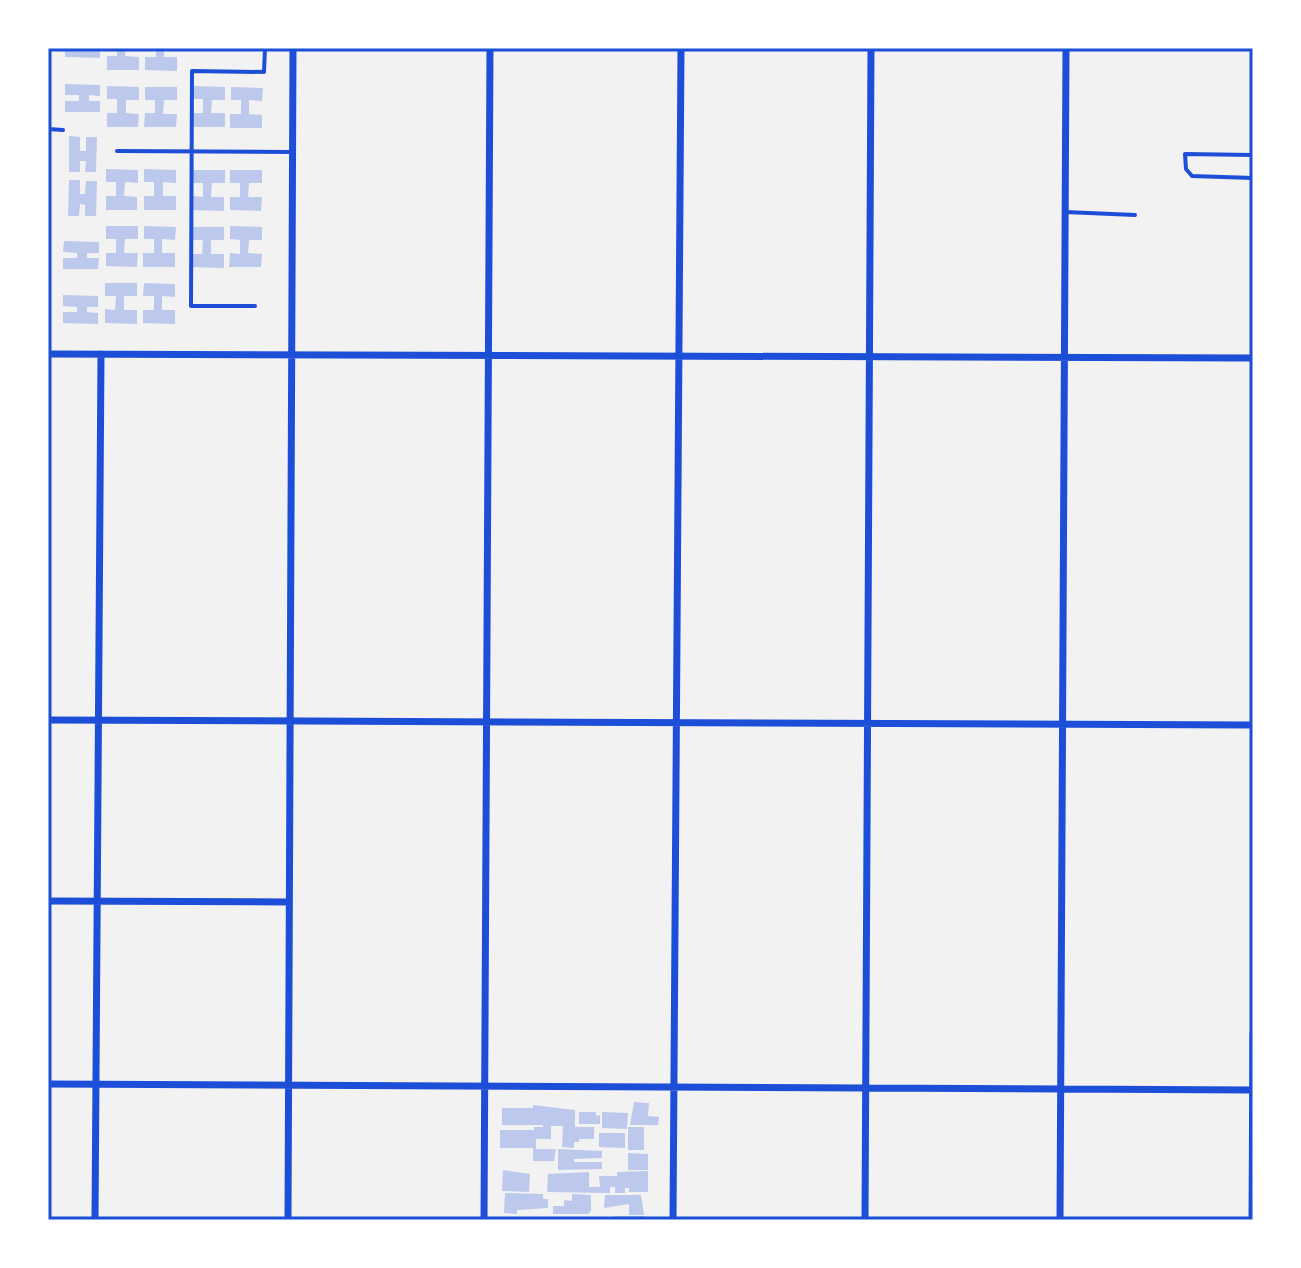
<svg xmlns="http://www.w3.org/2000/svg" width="1301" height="1268" font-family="'Fira Sans',sans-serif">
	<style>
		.building { fill: #bdc9ec }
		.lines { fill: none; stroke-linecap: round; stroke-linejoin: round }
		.service { stroke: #1d4ed8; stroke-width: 4 }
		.minor { stroke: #1d4ed8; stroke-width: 7 }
		.neatline { fill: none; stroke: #1d4ed8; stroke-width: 3 }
	</style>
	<rect width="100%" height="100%" fill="#f2f2f2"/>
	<path class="building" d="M65 48H100V58L65 57Z
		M117 48H126L125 56 139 57V70H107V56H117Z
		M156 48H164V57H177V71L145 70V57H156Z
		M65 84 100 85V96L89 95V101H100V112H65V101H79V95H65Z
		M107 86 139 87V100H126V113L139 114 138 127H107V113H117V99H107Z
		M193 86 225 87V100H212L211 113H225V127H193V113H203V99H193Z
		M145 87H177V100H164L163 114H177L176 127H144L145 113H155V100H145Z
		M231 87 263 88 262 101 249 100V114L262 115V128H230V114H241V100H231Z
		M69 136 80 137V151H86V137H97L96 172H85L86 161H80V172H69Z
		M106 169 138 170V183L125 182 124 196 137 197V210H106V196H116V182H106Z
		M144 169 176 170V183L163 182V196H176V210H144V196H154V182H144Z
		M193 170H225V183H212L211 197H224V211L192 210 193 196 203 197V183H193Z
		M230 170H262V183H249L248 197H262L261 211 230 210V197H240V183H230Z
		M69 180H80V194H85L86 181H97L96 216H85V205L80 204 79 216H68Z
		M106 226H138V239H125L124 253H138L137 267 106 266V253H116V239H106Z
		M144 226 176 227 175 240 162 239V253H175V267H143V253H154V239H144Z
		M230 226 262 227V240H249L248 253 262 254 261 267H229L230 253 240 254V240L230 239Z
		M192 227H224V240H211V254H224V268L192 267V254H202L203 240H192Z
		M64 241 99 242V253H87V258H99L98 269H63V258H77V253L63 252Z
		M105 283H137V296H124V310H137V324L105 323V309L115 310 116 296H105Z
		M144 283 175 284V297L162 296V310H175V324L143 323V310H154V296H143Z
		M63 295 98 296V307H87V312L98 313V324L63 323V312H77V307L63 306Z
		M634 1102 649 1103 648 1116 659 1117 658 1125H630Z
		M533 1105 575 1110V1127H594V1139H579V1142H574V1148L562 1147 563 1126H551V1139H536V1149H556L554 1161H533V1148H500V1130H534V1127H543V1125H502V1108H533Z
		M579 1112H596V1116L600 1115V1124H579Z
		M602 1112 628 1113 627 1129 602 1128Z
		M628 1127H644V1150H628Z
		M599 1133H625V1148L599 1147Z
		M558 1149 602 1151V1158L574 1159V1162H602V1169L558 1170Z
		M628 1153 648 1154V1170H628Z
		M503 1170 530 1174 529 1192 502 1191Z
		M648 1171V1192H629V1188H625V1193H615V1187H610V1193L547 1192 548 1174 589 1172V1187H600L599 1176H617V1172Z
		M505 1193 543 1194V1199H548V1208L517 1210V1214L504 1213Z
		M572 1194 591 1195V1211L588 1214H553V1206H564V1200L572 1201Z
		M605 1195H641L644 1215H629V1204L604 1208Z
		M614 1216H646V1220H614Z"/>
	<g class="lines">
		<path class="service" d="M48 129 63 130
			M117 151 292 152
			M1253 155 1185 154 1186 169 1192 176 1253 178
			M1065 212 1135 215
			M255 306H191L192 71 264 72 265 48"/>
		<path class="minor" d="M48 354 1253 358
			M48 720 1253 725
			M48 901 289 902
			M48 1084 1253 1090
			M95 1220 101 354
			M288 1220 293 48
			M484 1220 490 48
			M673 1220 681 48
			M865 1220 871 48
			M1060 1220 1066 48
			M1252 1220 1253 1034"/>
	</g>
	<rect width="1301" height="1268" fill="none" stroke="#ffffff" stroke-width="100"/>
	<rect x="50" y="50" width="1201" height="1168" class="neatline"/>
</svg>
